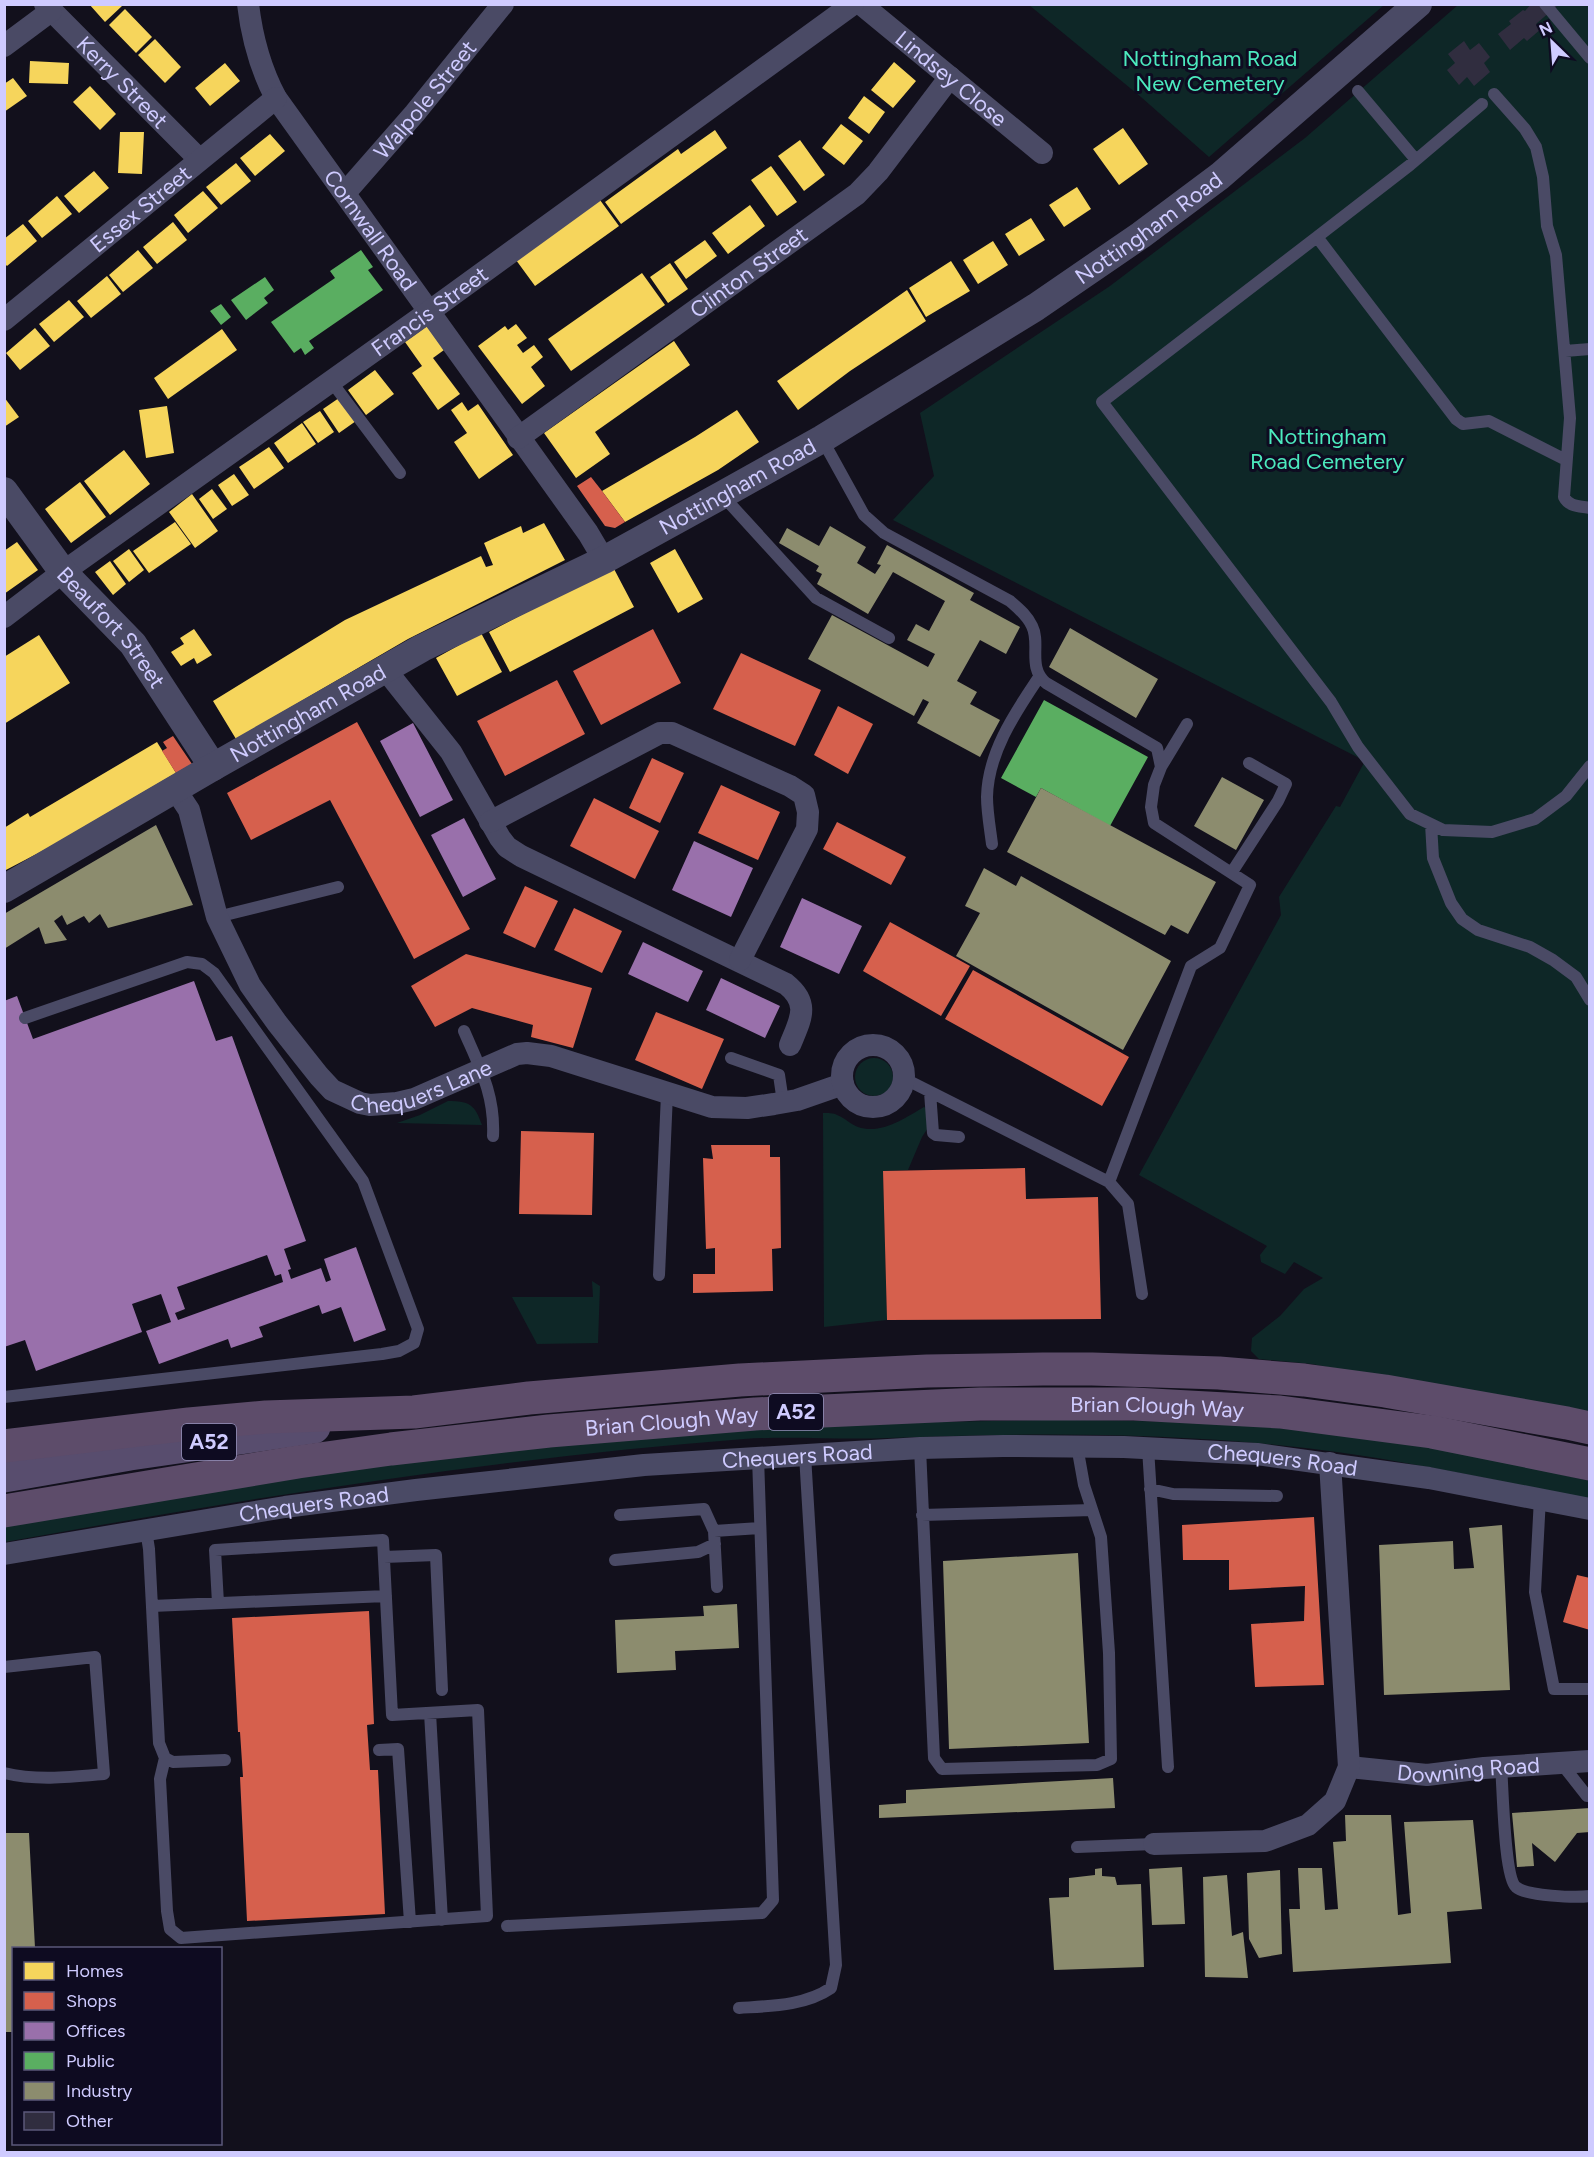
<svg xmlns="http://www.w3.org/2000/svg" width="1594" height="2157" font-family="Figtree,sans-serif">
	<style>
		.green { fill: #0e2727 }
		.homes { fill: #f6d55c }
		.shops { fill: #d6604d }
		.offices { fill: #9970ab; fill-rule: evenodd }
		.public { fill: #5aae61 }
		.industry { fill: #8c8c6e }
		.building { fill: #302d3f }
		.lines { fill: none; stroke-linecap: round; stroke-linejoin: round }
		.service { stroke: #4a4a65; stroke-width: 12 }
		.minor { stroke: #4a4a65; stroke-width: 22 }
		.tertiary { stroke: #4a4a65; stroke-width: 28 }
		.primary { stroke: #584d6e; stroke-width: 33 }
		.trunk { stroke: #5d4c6a; stroke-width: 33 }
		.labels { text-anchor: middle; stroke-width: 6; stroke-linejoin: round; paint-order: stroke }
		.shield { fill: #0e0b21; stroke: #9591bc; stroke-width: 1.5 }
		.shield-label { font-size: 21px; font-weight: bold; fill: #cfcbff }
		.park-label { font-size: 22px; fill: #4ceabe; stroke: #0e0b21 }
		.street-label { font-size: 22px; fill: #cfcbff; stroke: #0e0b21 }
	</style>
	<rect width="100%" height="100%" fill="#12101c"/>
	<path class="green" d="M1029 5H1384L1209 157 1141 97Z
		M1458 5H1589V1418L1312 1364 1259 1359 1251 1351 1252 1338 1280 1316 1304 1289 1323 1278 1294 1262 1285 1274 1261 1262 1260 1255 1267 1246 1139 1175 1281 915 1279 897 1336 806 1340 807 1365 761 893 520 934 476 920 413 1110 286 1305 138Z
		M855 1077a19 19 0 1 1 38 0a19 19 0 1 1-38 0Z
		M448 1101C470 1101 475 1105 482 1125L397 1123 420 1115Z
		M924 1107 937 1114 922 1137 908 1170 883 1171 887 1320 824 1327 823 1113C827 1113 834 1113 837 1115 845 1118 850 1124 858 1127 881 1135 905 1118 924 1107Z
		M592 1281 600 1286 598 1343 537 1344 512 1297H593Z
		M1043 1420C1127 1420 1210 1422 1294 1429 1393 1437 1492 1459 1590 1481L1589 1500C1506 1482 1422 1464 1337 1452 1189 1432 1038 1432 888 1438 840 1440 792 1436 744 1439 496 1458 249 1498 5 1542V1525L275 1481 477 1453 738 1429 883 1423Z"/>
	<path class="homes" d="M89 4H120L122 6 105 22Z
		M125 9 152 37 136 53 109 25Z
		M155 39 181 67 165 83 138 55Z
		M30 61 69 63 68 84 29 83Z
		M894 62 916 81 893 108 871 90Z
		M225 63 240 81 210 106 195 88Z
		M13 78 27 96 4 112V84Z
		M90 86 116 114 100 130 73 102Z
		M864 96 885 112 869 134 848 118Z
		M841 124 863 141 844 165 822 148Z
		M1123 128 1148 164 1119 185 1093 149Z
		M715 130 727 148 621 224 605 202 678 149 681 154Z
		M120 132H144L142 174 118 173Z
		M270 134 285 151 255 176 240 158Z
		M800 140 825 175 804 191 778 156Z
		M236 163 251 181 221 205 206 187Z
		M771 166 797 202 777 216 751 180Z
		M94 171 109 188 79 213 64 196Z
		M1077 187 1091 209 1064 227 1049 205Z
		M203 191 218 208 188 233 174 215Z
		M57 196 72 214 42 238 28 221Z
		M600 200 619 226 535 286 516 260Z
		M750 205 765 226 728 254 712 233Z
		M1031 218 1045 240 1019 256 1005 234Z
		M173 222 187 240 157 264 143 247Z
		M23 224 37 241 7 266 4 263V239Z
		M705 240 717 256 686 279 674 262Z
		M993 241 1008 265 978 284 963 260Z
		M138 250 153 268 123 292 109 275Z
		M951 261 970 291 926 317 909 288Z
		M670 263 688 289 668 303 650 277Z
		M642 273 665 305 571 371 548 339Z
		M107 276 121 294 91 318 77 301Z
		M907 290 926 321 850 371 798 410 777 381Z
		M69 300 84 317 54 342 39 324Z
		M516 324 527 338 517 345 523 353 534 345 543 357 531 367 545 386 522 404 478 346 505 326 508 330Z
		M427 326 444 350 433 358 460 394 438 410 412 373 422 366 405 342Z
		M35 328 50 346 20 370 6 353Z
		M222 329 237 350 168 399 154 378Z
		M674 341 690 365 595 432 610 454 576 478 544 433Z
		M375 370 394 394 366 415 348 390Z
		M4 397 19 417 4 427Z
		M339 398 356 421 339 433 323 409Z
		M462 402 468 411 478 404 513 455 479 479 454 442 467 433 451 410Z
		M167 406 174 453 146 458 139 410Z
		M737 410 759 442 718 470 625 522 602 491 695 437Z
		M320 411 334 432 318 443 303 422Z
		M302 423 316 444 288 463 274 443Z
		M269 447 284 468 254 489 239 467Z
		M124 450 150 484 110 515 84 481Z
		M234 474 249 495 232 506 218 485Z
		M80 482 106 517 71 543 45 509Z
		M212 489 227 509 213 519 199 499Z
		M192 494 218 531 195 548 169 512Z
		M175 522 191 544 149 573 133 551Z
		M544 523 565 560 408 639 236 739 213 701 345 620 481 556 486 567 493 565 484 543 521 526 523 533Z
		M17 542 38 570 4 594V551Z
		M129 549 144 570 129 582 113 561Z
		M675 549 703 599 678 613 650 563Z
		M110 561 126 584 113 595 95 572Z
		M613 567 634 607 510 672 489 632Z
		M194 629 212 655 197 664 194 658 181 666 171 652 184 644 180 638Z
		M481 633 502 672 457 696 436 658Z
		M39 635 70 683 4 724V657Z
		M157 742 176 773 48 848 4 871V828L28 813 30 817Z"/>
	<path class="shops" d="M591 477 602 491 625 522 615 528 605 526 577 486Z
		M653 629 681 683 601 725 573 671Z
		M741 653 821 690 795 746 713 709Z
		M557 680 585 734 505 776 477 721Z
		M838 706 873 724 848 774 814 755Z
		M357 722 470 929 414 959 330 800 251 840 227 793Z
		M173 736 192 764 176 773 162 751 167 748 163 742Z
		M652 758 684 773 660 823 629 808Z
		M721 785 780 812 758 860 698 833Z
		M594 798 659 831 635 879 570 846Z
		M837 822 906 857 891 885 823 849Z
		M525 886 558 901 535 948 503 933Z
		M574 908 622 931 602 973 554 950Z
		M890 922 970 966 941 1016 863 971Z
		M466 954 592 988 573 1048 531 1037 533 1025 472 1008 435 1027 411 986Z
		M973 970 1129 1057 1102 1106 945 1019Z
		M656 1012 724 1039 702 1089 635 1060Z
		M521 1131 594 1133 592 1215 519 1214Z
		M711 1145H770V1157H780L781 1248 772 1249 773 1291 693 1293V1274H715V1248L706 1249 703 1158 713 1159Z
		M1025 1168 1026 1199 1098 1197 1101 1319 887 1320 883 1171Z
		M1314 1517 1324 1685 1255 1687 1251 1624 1304 1621 1305 1586 1229 1590V1560H1183L1182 1525Z
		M1577 1575 1590 1578V1630L1563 1622Z
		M369 1611 374 1724 367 1725 370 1770H378L385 1914 247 1921 240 1777H243L240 1732H238L232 1618Z"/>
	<path class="offices" d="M413 723 453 800 420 817 380 741Z
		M464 818 496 879 463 897 431 835Z
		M694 841 753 868 731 917 672 890Z
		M802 898 862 926 839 974 780 947Z
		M643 942 703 971 688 1002 628 974Z
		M721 978 780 1006 765 1038 706 1010Z
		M194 981 216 1041 232 1036 306 1241 284 1249 291 1269 288 1270 291 1279 321 1268 326 1282 331 1280 324 1259 356 1247 386 1330 354 1342 341 1307 322 1314 319 1305 259 1327 263 1337 231 1348 228 1339 159 1364 146 1331 171 1322 161 1294 132 1304 142 1332 36 1371 25 1340 4 1347V1001L17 996 33 1039ZM267 1255 275 1276 281 1274 283 1282 178 1320 175 1313 185 1309 177 1287Z"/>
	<path class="public" d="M361 250 373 267 368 270 383 290 309 341 314 348 305 355 301 348 294 353 271 322 335 278 330 271Z
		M265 277 274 290 264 298 268 303 246 320 231 300Z
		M221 304 231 317 221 325 210 311Z
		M1044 700 1148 757 1110 826 1041 788 1036 797 1001 778Z"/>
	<path class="industry" d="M830 526 866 547 857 563 875 574 881 565 877 564 887 545 974 593 970 600 1020 627 1006 654 980 640 957 681 977 692 970 704 1000 720 980 757 917 723 929 702 923 699 914 716 808 659 832 615 928 667 935 654 907 640 916 624 929 631 945 601 893 572 868 614 817 584 822 574 816 571 819 566 779 543 787 528 819 546Z
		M1070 628 1158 679 1136 718 1049 667Z
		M1222 777 1264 800 1236 850 1194 826Z
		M1041 788 1216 882 1188 934 1171 925 1165 935 1007 852Z
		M156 825 193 905 108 928 100 914 89 923 84 916 67 925 62 915 54 921 67 940 45 944 39 927 4 949V914Z
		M984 868 1016 886 1021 876 1171 961 1123 1050 956 956 980 913 965 906Z
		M1502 1525 1510 1690 1384 1695 1379 1545 1453 1541 1454 1569 1474 1568 1469 1528Z
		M1078 1553 1089 1743 949 1749 943 1561Z
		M737 1604 739 1648 675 1651 676 1670 617 1673 615 1620 704 1616 703 1606Z
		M1113 1778 1115 1808 879 1818V1805L906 1803V1790Z
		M1590 1808V1832L1577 1833 1555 1862 1532 1843 1534 1866 1517 1867 1512 1813Z
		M1345 1815H1391L1398 1915 1411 1913 1404 1822 1473 1820 1482 1909 1447 1912 1451 1963 1293 1972 1289 1909H1300L1298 1868H1322L1325 1910 1338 1909 1333 1842 1346 1841Z
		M4 1833H29L35 1948H14V2032H4Z
		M1182 1867 1185 1924 1152 1925 1149 1869Z
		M1102 1868V1876L1115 1877 1117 1885 1141 1884 1144 1967 1054 1970 1049 1898 1069 1897V1878L1095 1875V1869Z
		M1280 1870 1282 1954 1259 1958 1249 1939 1247 1873Z
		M1227 1875 1232 1936 1243 1932 1248 1978 1205 1977 1203 1877Z"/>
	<path class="building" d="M1531 4H1559L1536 24 1541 29 1527 41 1524 38 1510 50 1498 34 1511 24 1509 21 1523 10 1525 11Z
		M1464 41 1470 50 1479 43 1490 57 1484 63 1490 72 1474 86 1467 77 1459 85 1447 70 1455 63 1448 54Z"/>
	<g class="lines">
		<path class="service" d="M1545 4 1590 58
			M1358 91 1416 160
			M1494 94 1525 129 1536 147 1543 177 1547 226 1556 255 1570 418 1564 497C1569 507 1580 506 1590 508
			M1482 104 1410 165 1317 237 1456 419 1463 424 1489 421 1566 460
			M1317 237 1102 402 1331 702 1358 747 1410 814 1443 830 1492 832 1535 819 1566 796 1590 766
			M1565 351 1590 349
			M331 381 400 473
			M822 439 864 515 884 533 1010 601C1018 608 1027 615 1032 626 1041 644 1027 667 1046 683L1157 748 1161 767 1154 785 1151 807 1154 823 1250 885 1220 948 1191 966 1109 1182
			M722 495 816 598 889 638
			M1161 767 1187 724
			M1431 824 1433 858 1451 903 1462 919 1478 930 1530 947 1553 960 1576 977 1590 1000
			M992 844C990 828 987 812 987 797 988 752 1015 713 1039 677
			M1232 872 1278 801 1286 784 1249 763
			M217 917 338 887
			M464 1031C480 1068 495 1095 493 1136
			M731 1058 779 1075 783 1102
			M905 1079 1109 1182 1128 1204 1142 1294
			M930 1092 933 1133 936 1135 959 1137
			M659 1275 667 1094
			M4 1397 382 1354 399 1351 414 1343 418 1329 363 1181 214 973 202 964 187 962 25 1018
			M920 1448 934 1758 942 1769 1097 1765 1111 1759 1109 1653 1101 1537 1084 1485 1077 1446
			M1148 1448 1168 1767
			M1150 1489 1173 1494 1277 1496
			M1540 1498 1535 1592 1554 1689H1590
			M620 1515 704 1509 714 1531 717 1587
			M922 1515 1092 1510
			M146 1530 149 1549 159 1743 165 1758 173 1762 225 1760
			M714 1531 760 1528
			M384 1557 436 1555 442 1690
			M615 1560 698 1552 715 1544
			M152 1606 386 1596
			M4 1667 95 1657 104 1774C71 1777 37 1781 4 1773
			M430 1713 442 1920
			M379 1750 398 1749 410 1922
			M165 1758 160 1779 167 1911 170 1929 181 1938 487 1916 478 1710 392 1715 383 1540 215 1550 218 1603
			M1561 1763 1587 1796H1590
			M1501 1767C1503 1787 1504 1877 1516 1887 1526 1896 1576 1898 1590 1896
			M1077 1847 1154 1844
			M507 1926 762 1913 773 1900 758 1457
			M739 2008C769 2006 805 2006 831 1988L836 1965 805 1455"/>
		<g class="minor">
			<path id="s1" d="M45 4 199 159"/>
			<path id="s2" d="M248 4C252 38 260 68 276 98L588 533 604 560"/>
			<path id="s3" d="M861 4 1042 153"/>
			<path d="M4 46 51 11"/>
			<path id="s4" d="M345 193 415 113 503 4"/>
			<path id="s5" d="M4 320 276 98"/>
			<path id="s6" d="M518 438 857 194 878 172 950 77"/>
			<path id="s7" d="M4 617 63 572 430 311 853 4"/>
			<path d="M385 669 451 752 500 838 507 847 521 856 786 984C811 1004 800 1020 790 1045"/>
			<path id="s8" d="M175 789 189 810 217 917 250 985 277 1023 319 1076 332 1090 360 1103 370 1105 397 1103 414 1099 517 1054 527 1053 551 1056 712 1107 747 1108 774 1104 797 1100 843 1084"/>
			<path d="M490 822 660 733H672L790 786 804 795 808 812 807 829 740 960"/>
			<circle cx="873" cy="1076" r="31"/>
			<path id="s9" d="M4 1554 285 1507 416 1490 644 1465 920 1448 1003 1446 1124 1447 1257 1454 1429 1478 1590 1509"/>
			<path id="s10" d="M1349 1767 1427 1775 1484 1768 1590 1761"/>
			<path d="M1154 1844 1265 1841 1308 1825 1335 1801 1349 1767 1330 1463"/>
		</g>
		<g class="tertiary">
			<path id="s11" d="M4 491 63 572 133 644 213 767"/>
			<path id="s12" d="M4 889 213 767 422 648 604 560 722 495 822 439 1036 307 1141 235 1220 176 1418 4"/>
		</g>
		<path class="primary" d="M4 1476 130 1454 314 1427"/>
		<g class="trunk">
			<path d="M4 1446 189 1424 266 1417 414 1412 529 1398 740 1380 927 1371 1043 1369H1092L1219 1373 1304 1380 1385 1391 1567 1423 1590 1428"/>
			<path id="s13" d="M4 1511 298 1462 391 1449 549 1431 755 1414 980 1404H1134L1280 1412 1432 1432 1590 1464"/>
		</g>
	</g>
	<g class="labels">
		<g class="shield">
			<rect x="769" y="1394" width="54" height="36" rx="4.5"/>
			<rect x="182" y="1424" width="54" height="36" rx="4.5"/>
		</g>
		<g class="shield-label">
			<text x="796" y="1419">A52</text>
			<text x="209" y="1449">A52</text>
		</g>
		<g class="park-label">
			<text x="1210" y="66">Nottingham Road<tspan x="1210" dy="25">New Cemetery</tspan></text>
			<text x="1327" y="444">Nottingham<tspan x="1327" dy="25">Road Cemetery</tspan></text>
		</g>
		<g class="street-label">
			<text dy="8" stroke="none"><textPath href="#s3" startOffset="117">Lindsey Close</textPath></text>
			<text dy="8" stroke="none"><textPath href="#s1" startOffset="110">Kerry Street</textPath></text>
			<text dy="8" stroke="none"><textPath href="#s4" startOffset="123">Walpole Street</textPath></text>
			<text dy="8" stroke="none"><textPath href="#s5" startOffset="176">Essex Street</textPath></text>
			<text dy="8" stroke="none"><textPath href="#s12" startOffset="1323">Nottingham Road</textPath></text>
			<text dy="8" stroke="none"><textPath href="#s2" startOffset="261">Cornwall Road</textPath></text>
			<text dy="8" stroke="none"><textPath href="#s6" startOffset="284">Clinton Street</textPath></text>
			<text dy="8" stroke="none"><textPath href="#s7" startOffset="524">Francis Street</textPath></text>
			<text dy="8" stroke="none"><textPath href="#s12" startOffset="837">Nottingham Road</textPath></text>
			<text dy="8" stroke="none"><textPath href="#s11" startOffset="174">Beaufort Street</textPath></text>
			<text dy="8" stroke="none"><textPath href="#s12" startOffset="351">Nottingham Road</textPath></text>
			<text dy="8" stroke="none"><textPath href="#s8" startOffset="440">Chequers Lane</textPath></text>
			<text dy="8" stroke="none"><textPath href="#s13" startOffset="1160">Brian Clough Way</textPath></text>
			<text dy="8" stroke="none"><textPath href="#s13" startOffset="674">Brian Clough Way</textPath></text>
			<text dy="8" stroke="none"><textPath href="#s9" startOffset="800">Chequers Road</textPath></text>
			<text dy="8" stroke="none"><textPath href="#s9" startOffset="1286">Chequers Road</textPath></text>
			<text dy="8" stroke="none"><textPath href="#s9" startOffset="314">Chequers Road</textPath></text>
			<text dy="8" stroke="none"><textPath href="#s10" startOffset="120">Downing Road</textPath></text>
		</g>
	</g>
	<rect width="1594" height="2157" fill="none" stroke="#cfcbff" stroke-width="12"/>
	<rect x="12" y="1947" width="210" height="198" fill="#0e0b21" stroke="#5b587a" stroke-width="1.5"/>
	<rect x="24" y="1962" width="30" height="18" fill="#f6d55c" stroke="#5b587a" stroke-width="1.5"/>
	<text x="66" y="1977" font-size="18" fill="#cfcbff">Homes</text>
	<rect x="24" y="1992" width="30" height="18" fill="#d6604d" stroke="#5b587a" stroke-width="1.5"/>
	<text x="66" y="2007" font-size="18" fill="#cfcbff">Shops</text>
	<rect x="24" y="2022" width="30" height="18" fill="#9970ab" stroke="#5b587a" stroke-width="1.5"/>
	<text x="66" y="2037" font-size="18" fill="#cfcbff">Offices</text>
	<rect x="24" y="2052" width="30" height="18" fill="#5aae61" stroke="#5b587a" stroke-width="1.5"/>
	<text x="66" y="2067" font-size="18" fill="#cfcbff">Public</text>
	<rect x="24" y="2082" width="30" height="18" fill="#8c8c6e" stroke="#5b587a" stroke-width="1.5"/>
	<text x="66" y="2097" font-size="18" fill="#cfcbff">Industry</text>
	<rect x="24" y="2112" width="30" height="18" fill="#302d3f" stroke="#5b587a" stroke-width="1.5"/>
	<text x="66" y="2127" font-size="18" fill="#cfcbff">Other</text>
	<g transform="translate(1552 42) rotate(335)" stroke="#0e0b21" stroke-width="4.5" paint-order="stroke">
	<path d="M0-4.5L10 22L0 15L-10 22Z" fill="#cfcbff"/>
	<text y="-9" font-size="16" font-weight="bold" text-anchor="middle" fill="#cfcbff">N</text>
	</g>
</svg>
